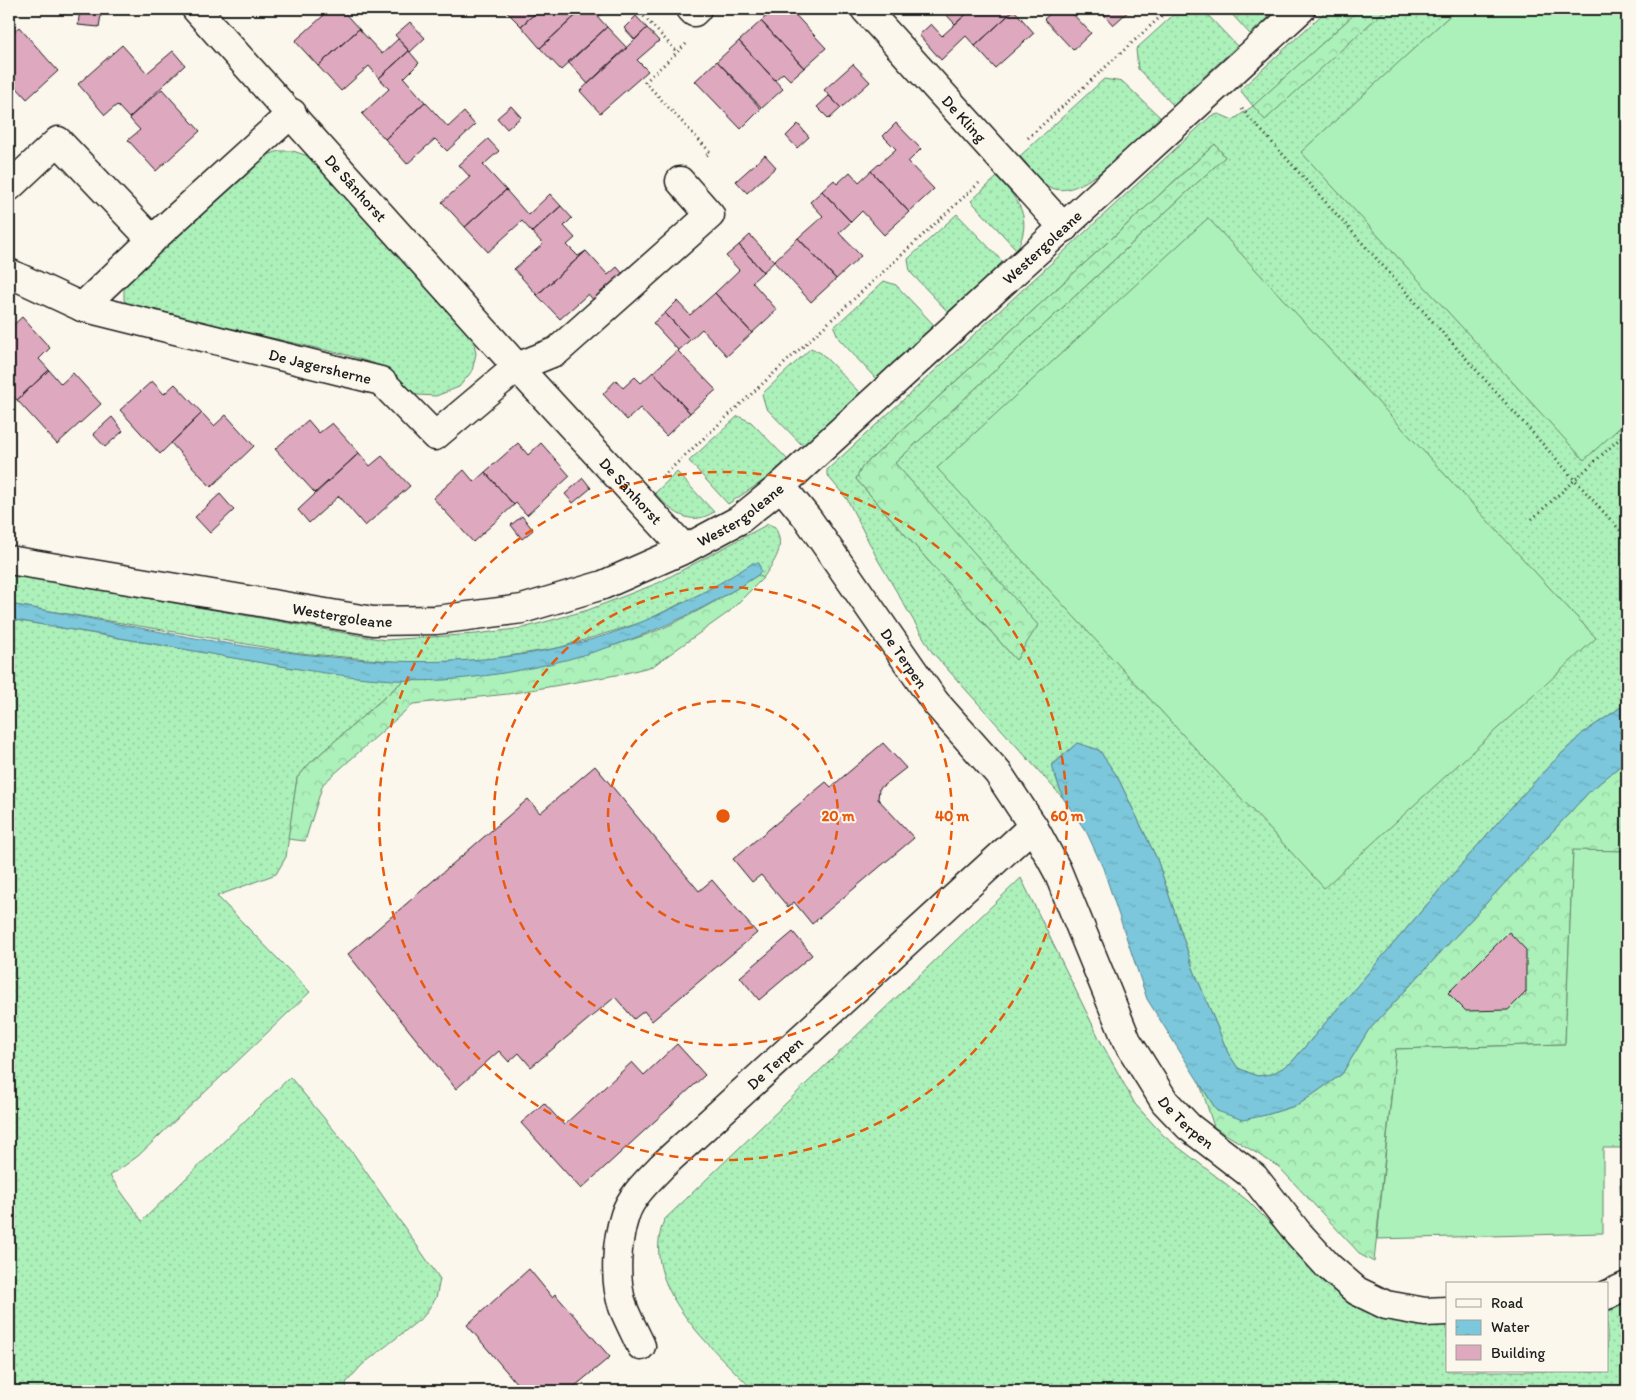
<svg xmlns="http://www.w3.org/2000/svg" width="1636" height="1400" font-family="Itim,sans-serif">
	<style>
		.grass { fill: url(#grass-dots); stroke: #64866b; fill-rule: evenodd }
		.forest { fill: url(#forest-crowns); stroke: #64866b; fill-rule: evenodd }
		.pitch { fill: #acf0ba; stroke: #64866b }
		.water { fill: url(#water-ripples); stroke: #55838f }
		.building { fill: #dea8bf; stroke: #1c1c1c }
		.lines { fill: none; stroke-linecap: round; stroke-linejoin: round }
		.minor-casing { stroke: #1c1c1c; stroke-width: 31 }
		.path { stroke: #1c1c1c; stroke-width: 3; stroke-dasharray: 1 4; stroke-linecap: butt }
		.minor { stroke: #fbf7ec; stroke-width: 28 }
		.ring { fill: none; stroke: #e8590c; stroke-width: 2.5; stroke-dasharray: 9 6 }
		.labels { text-anchor: middle; stroke-width: 4; stroke-linejoin: round; paint-order: stroke }
		.street-label { font-size: 16px; fill: #1c1c1c; stroke: #fbf7ec }
		.centre { fill: #e8590c; stroke: #fbf7ec; stroke-width: 2.5 }
		.ring-label { font-size: 15px; text-anchor: middle; font-weight: bold; fill: #e8590c; stroke: #fbf7ec; stroke-width: 4; stroke-linejoin: round; paint-order: stroke }
	</style>
	<defs>
		<pattern id="grass-dots" width="8" height="8" patternUnits="userSpaceOnUse" patternTransform="scale(1.25)"><rect width="8" height="8" fill="#acf0ba"/><path d="M2 2h.1M6 6h.1" fill="none" stroke="#93cd9f" stroke-width="1.8" stroke-linecap="round"/></pattern>
		<pattern id="forest-crowns" width="20" height="18" patternUnits="userSpaceOnUse" patternTransform="scale(1.25)"><rect width="20" height="18" fill="#acf0ba"/><path d="M2 6a3 3 0 1 1 6 0M12 15a3 3 0 1 1 6 0" fill="none" stroke="#93cd9f"/></pattern>
		<pattern id="water-ripples" width="26" height="14" patternUnits="userSpaceOnUse" patternTransform="scale(1.25)"><rect width="26" height="14" fill="#7bc7db"/><path d="M2 4q2-2 4 0t4 0M15 11q2-2 4 0t4 0" fill="none" stroke="#6aaabb"/></pattern>
	</defs>
	<rect width="100%" height="100%" fill="#fbf7ec"/>
	<filter id="ink" filterUnits="userSpaceOnUse"><feTurbulence type="fractalNoise" baseFrequency=".02" numOctaves="2"/><feDisplacementMap in="SourceGraphic" scale="10" xChannelSelector="R" yChannelSelector="G"/><feConvolveMatrix kernelMatrix="1 2 1 2 8 2 1 2 1" color-interpolation-filters="sRGB"/></filter>
	<g filter="url(#ink)">
		<path class="grass" d="M1180 9 1204 11 1237 46 1173 105 1138 69 1136 49Z
			M1227 9H1278L1250 34Z
			M1328 9H1360L1254 106 1265 119 1386 9H1627V703L1583 733 1550 765 1497 823 1291 1063 1272 1074 1257 1076 1238 1068 1228 1053 1193 968 1157 859 1117 776 1099 750 1077 743 1052 765 1063 798 932 652 878 560 847 499 827 475V470L1211 116 1219 114 1233 120 1253 106 1240 90ZM1215 144 1225 157 895 463 1016 660 856 479 862 467Z
			M1104 79 1123 82 1160 117C1138 137 1083 201 1052 188 1041 184 1029 166 1020 156Z
			M279 151H293L308 156 473 337 476 354 472 371 459 387 436 396 417 395 381 366 347 355 130 306 124 300V284L129 277 265 156Z
			M997 177C1019 201 1033 217 1017 250L971 201Z
			M957 214 1003 262 948 312 910 272 908 259Z
			M884 281 896 285 934 325 876 379 839 339 834 327Z
			M811 348 821 353 860 393 803 446 766 408 762 394Z
			M738 416 751 422 788 460 766 479 728 504 689 461Z
			M677 472 714 512C689 528 671 511 655 493Z
			M768 524 775 527C786 548 775 560 763 578L758 575 761 571 714 587 643 622 558 648 490 659 442 662H402L299 653 9 604V574L385 640 476 634 523 628 588 610 658 583Z
			M9 619 293 668 404 680 310 763 297 778 286 857 276 874 217 896 310 992 138 1156 110 1176 142 1221 290 1077 353 1153 440 1279 436 1298 423 1317 362 1365 346 1383 347 1391H9Z
			M1021 878 1101 1042 1135 1104 1164 1136 1248 1201 1275 1228 1306 1263 1340 1291 1447 1318V1371H1607V1312L1627 1303V1391H754C712 1347 638 1287 664 1220Z"/>
		<path class="forest" d="M1360 9H1386L1265 120 1253 106Z
			M1215 144 1225 157 895 463 1038 625 1016 660 856 479 862 467Z
			M758 575 763 578 729 612 653 666 622 674 508 694 413 704 323 784 305 841 288 839 297 778 310 763 404 680C455 680 498 672 547 661 585 652 625 644 661 629 695 614 727 595 758 575Z
			M1627 760V851H1573L1565 1044 1396 1049 1374 1262 1361 1255 1279 1167 1214 1127 1200 1084 1217 1111 1266 1115 1298 1105 1342 1074 1368 1031 1588 793ZM1517 950 1526 996 1464 999Z
			M1620 1184H1627V1263L1624 1265Z"/>
		<path class="pitch" d="M1457 9H1627V421L1584 460 1301 152Z
			M1208 218 1596 638 1324 888 937 468Z
			M1573 850 1627 851V1148H1603V1233L1377 1239 1396 1049 1565 1044Z"/>
		<path class="water" d="M753 563H759L761 571 758 575C666 636 555 672 444 680 376 684 306 670 239 659 162 645 85 632 9 619V604C213 638 444 705 644 621 682 605 718 585 753 563Z
			M1627 703V760L1588 793 1368 1031 1342 1074 1298 1105 1266 1115 1243 1120 1217 1111 1147 999 1103 868 1087 833 1063 798 1052 766 1077 743 1099 750 1117 776 1157 859 1193 968 1228 1053 1238 1068 1257 1076 1272 1074 1291 1063 1497 823 1550 765 1583 733Z"/>
		<path class="building" d="M80 9H102L99 27 78 25Z
			M317 9H341L359 29 318 66 295 41 323 16Z
			M504 9H540L521 26Z
			M540 9H583L540 48 521 26Z
			M583 9H607L598 17 607 27 561 70 540 48Z
			M774 9H790L826 48 804 68 761 21Z
			M941 9H972L955 24Z
			M972 9 1014 10 975 46 966 36 941 60 919 35 931 24 942 36Z
			M1045 9H1068L1091 33 1073 50 1044 19 1050 14Z
			M1099 9H1131L1113 25Z
			M1014 10 1034 33 995 68 975 46Z
			M636 16 647 28 635 40 624 28Z
			M761 21 804 68 790 80 783 73 775 80 739 41Z
			M410 22 425 38 410 52 395 35Z
			M19 27 58 71 27 99 17 88 9 95V36Z
			M607 27 627 48 588 84 568 62Z
			M647 28 659 41 637 60 648 71 600 113 580 91Z
			M359 29 382 54 398 39 409 51 379 78 369 66 341 91 318 66Z
			M739 41 783 89 762 108 717 61Z
			M122 45 147 73 173 51 185 65 129 118 117 105 105 115 78 84Z
			M409 51 419 63 404 78 425 102 385 139 362 114 389 89 379 78Z
			M717 61 761 109 741 129 695 81Z
			M853 64 870 82 841 108 824 90Z
			M162 89 200 131 156 171 128 140 140 130 129 118Z
			M829 96 841 108 829 119 817 107Z
			M425 102 448 127 464 112 475 125 447 151 435 139 407 164 385 139Z
			M511 106 521 117 507 129 497 118Z
			M896 123 921 149 908 162 934 189 909 212 871 171 896 149 883 136Z
			M798 124 809 137 797 148 786 136Z
			M488 139 499 151 483 165 506 190 465 227 442 202 470 177 459 165Z
			M765 155 776 167 747 193 736 181Z
			M871 171 909 212 884 235 862 211 851 222 822 191 834 180 837 184 850 172 859 182Z
			M506 190 528 215 550 194 561 206 532 232 522 221 488 252 465 227Z
			M822 191 851 222 839 233 861 256 836 279 798 238 823 216 810 202Z
			M561 206 572 218 564 226 575 238 567 245 578 256 586 251 537 295 514 269 543 244 532 232Z
			M750 235 774 261 798 238 836 279 811 302 774 262 763 272 739 245Z
			M739 245 763 272 752 282 777 310 752 333 715 293 739 270 726 256Z
			M586 251 608 275 617 267 628 280 599 306 588 294 560 319 537 295Z
			M715 293 752 333 727 356 702 329 690 340 665 313 677 301 690 315Z
			M665 313 690 340 678 351 716 390 690 413 653 372 678 350 653 323Z
			M22 317 50 348 39 359 49 370 17 400 9 391V329Z
			M49 370 61 384 73 373 101 404 57 444 17 400Z
			M653 372 690 413 666 436 640 408 627 420 603 394 616 380 623 388 635 377 641 383Z
			M152 381 164 394 175 384 202 413 160 454 120 410Z
			M202 413 214 426 226 415 254 446 211 487 171 443Z
			M112 417 123 431 105 447 93 434Z
			M308 420 319 433 332 423 359 453 315 493 275 449Z
			M518 443 528 455 541 443 570 476 527 515 516 503 514 505 485 472Z
			M359 453 370 466 382 456 410 486 365 526 339 496 309 523 298 510Z
			M464 470 474 482 485 472 514 505 473 542 433 498Z
			M583 478 591 488 573 503 565 494Z
			M220 494 234 510 210 533 195 517Z
			M522 516 533 530 522 539 511 525Z
			M883 743 906 768 879 789 878 799 914 838 812 924 794 902 788 907 761 875 752 882 733 859 826 782 831 787Z
			M595 766 699 891 712 880 757 933 652 1021 644 1011 634 1019 615 997 531 1067 519 1053 509 1062 499 1051 456 1089 348 954 528 799 540 813Z
			M793 932 812 955 759 1000 740 977Z
			M1509 932 1526 950V992L1508 1010 1466 1011 1448 993Z
			M677 1044 705 1075 581 1189 521 1123 544 1103 564 1125 632 1062 644 1075Z
			M529 1269 552 1297 555 1294 610 1357 569 1391H523L467 1325Z
			M724 1385 730 1391H718Z"/>
		<g class="lines">
			<g class="minor-casing">
				<g id="minor">
					<path id="s1" d="M196 9 517 367 557 351 710 215 680 181"/>
					<path d="M691 9 694 12 697 9"/>
					<path id="s2" d="M865 9 1064 228"/>
					<path d="M9 187 58 141 152 240"/>
					<path id="s3" d="M9 273 82 307 381 381 435 436 517 367 685 549"/>
					<path d="M82 307 152 240 292 113"/>
					<path id="s4" d="M781 486 808 519 935 702 998 773 1033 826 1057 870 1127 1041 1165 1102 1189 1127 1254 1177 1298 1233 1328 1266 1357 1291 1386 1305 1425 1312 1447 1311"/>
					<path id="s5" d="M9 560 373 621 436 620 522 609 603 585 685 549 739 520 781 486 1301 9"/>
					<path d="M1607 1295 1627 1286"/>
					<path id="s6" d="M641 1346C635 1333 628 1320 623 1307 614 1281 616 1242 625 1215 631 1196 648 1181 662 1166L1033 826"/>
				</g>
			</g>
			<path class="path" d="M637 9 677 52
				M686 44 645 82 710 152 705 157
				M1242 109 1627 538
				M1028 138 1169 9
				M663 476 979 183
				M1532 519 1627 432"/>
			<use href="#minor" class="minor"/>
		</g>
	</g>
	<g class="ring">
		<circle cx="723" cy="816" r="115"/>
		<circle cx="723" cy="816" r="229"/>
		<circle cx="723" cy="816" r="344"/>
	</g>
	<g class="labels">
		<g class="street-label">
			<text dy="6" stroke="none"><textPath href="#s2" startOffset="148">De Kling</textPath></text>
			<text dy="6" stroke="none"><textPath href="#s1" startOffset="240">De Sânhorst</textPath></text>
			<text dy="6" stroke="none"><textPath href="#s5" startOffset="1162">Westergoleane</textPath></text>
			<text dy="6" stroke="none"><textPath href="#s3" startOffset="326">De Jagersherne</textPath></text>
			<text dy="6" stroke="none"><textPath href="#s3" startOffset="741">De Sânhorst</textPath></text>
			<text dy="6" stroke="none"><textPath href="#s5" startOffset="758">Westergoleane</textPath></text>
			<text dy="6" stroke="none"><textPath href="#s5" startOffset="338">Westergoleane</textPath></text>
			<text dy="6" stroke="none"><textPath href="#s4" startOffset="212">De Terpen</textPath></text>
			<text dy="6" stroke="none"><textPath href="#s6" startOffset="351">De Terpen</textPath></text>
			<text dy="6" stroke="none"><textPath href="#s4" startOffset="760">De Terpen</textPath></text>
		</g>
	</g>
	<circle cx="723" cy="816" r="8" class="centre"/>
	<g class="ring-label">
		<text x="838" y="821">20 m</text>
		<text x="952" y="821">40 m</text>
		<text x="1067" y="821">60 m</text>
	</g>
	<rect width="1636" height="1400" fill="none" stroke="#fbf7ec" stroke-width="30"/>
	<rect x="15" y="15" width="1606" height="1370" fill="none" stroke="#1c1c1c" stroke-width="2" filter="url(#ink)"/>
	<rect x="1446" y="1282" width="162" height="90" fill="#fbf7ec" stroke="#a29f99"/>
	<rect x="1456" y="1299" width="25" height="8" fill="#fbf7ec" stroke="#a29f99"/>
	<text x="1491" y="1308" font-size="15" fill="#1c1c1c">Road</text>
	<rect x="1456" y="1320" width="25" height="15" fill="url(#water-ripples)" stroke="#a29f99"/>
	<text x="1491" y="1332" font-size="15" fill="#1c1c1c">Water</text>
	<rect x="1456" y="1345" width="25" height="15" fill="#dea8bf" stroke="#a29f99"/>
	<text x="1491" y="1358" font-size="15" fill="#1c1c1c">Building</text>
</svg>
